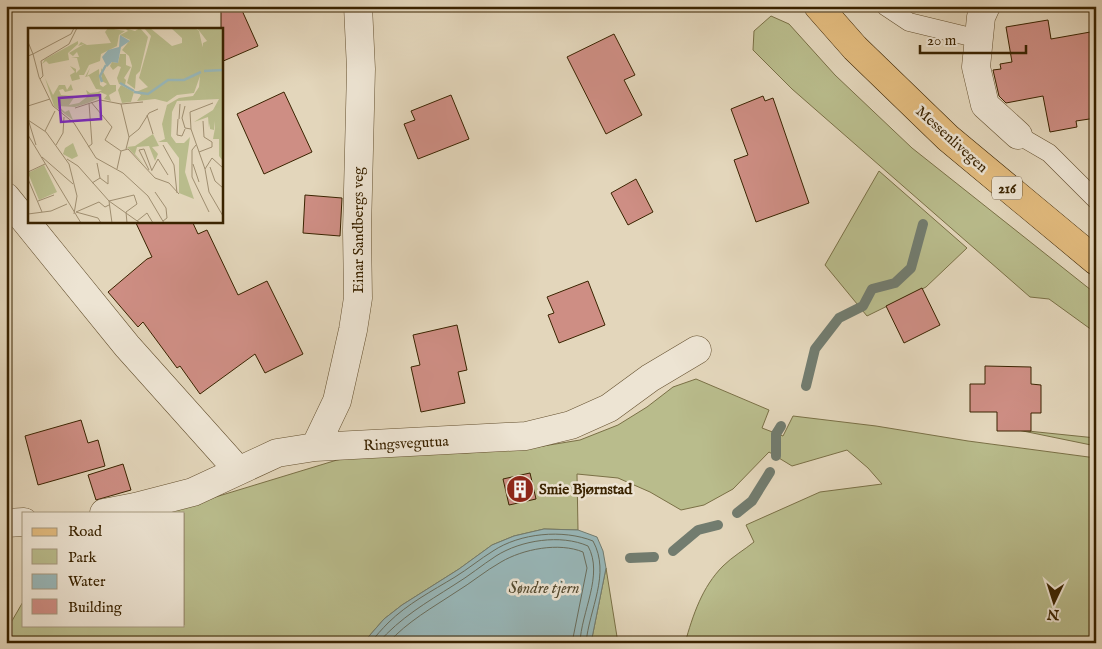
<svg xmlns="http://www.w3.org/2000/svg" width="1102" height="649" font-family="'IM FELL English',serif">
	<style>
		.green { fill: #b9bc8c; stroke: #7a7046 }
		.water { fill: #98b7b9; stroke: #727c6f }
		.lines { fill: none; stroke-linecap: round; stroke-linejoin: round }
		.shore { stroke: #696d5c; stroke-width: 1 }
		.stream { stroke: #727c6f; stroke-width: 10 }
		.building { fill: #ce8e84; stroke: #3a2300 }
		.service-casing { stroke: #64502f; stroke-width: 19 }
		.minor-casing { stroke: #64502f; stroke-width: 29 }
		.primary-casing { stroke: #3a2300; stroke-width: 29 }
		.service { stroke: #ede4d3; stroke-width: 18 }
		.minor { stroke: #ede4d3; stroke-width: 28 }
		.primary { stroke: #e2bb7e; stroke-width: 28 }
		.labels { text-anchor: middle; stroke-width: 5; stroke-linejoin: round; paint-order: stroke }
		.shield { fill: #ede4d3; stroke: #705d3f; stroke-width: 1 }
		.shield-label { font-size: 14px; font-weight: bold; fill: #3a2300 }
		.street-label { font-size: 15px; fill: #3a2300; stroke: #ede4d3 }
		.poi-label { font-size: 15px; font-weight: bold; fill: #3a2300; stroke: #ede4d3; text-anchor: start }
		.water-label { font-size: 16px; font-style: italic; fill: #52482e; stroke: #ede4d3 }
		.inset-river { fill: none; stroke: #98b7b9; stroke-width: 2.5 }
		.inset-road { fill: none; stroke: #9f8e70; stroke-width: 1 }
		.view { fill: #7b2cbf; fill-opacity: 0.15; stroke: #7b2cbf; stroke-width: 2.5 }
		.inset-edge { fill: none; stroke: #3a2300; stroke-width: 2.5 }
	</style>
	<rect width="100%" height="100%" fill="#e3d6bb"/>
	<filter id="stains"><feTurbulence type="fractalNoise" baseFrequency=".004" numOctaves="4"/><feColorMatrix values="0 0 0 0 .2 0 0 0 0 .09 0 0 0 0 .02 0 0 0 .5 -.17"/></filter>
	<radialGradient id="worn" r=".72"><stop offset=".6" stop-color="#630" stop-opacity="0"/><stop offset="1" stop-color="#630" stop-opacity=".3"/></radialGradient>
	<path class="green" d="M771 16 789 24 835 75 912 148 1096 294V333L1049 299 1030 297 792 89 753 50 754 31Z
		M879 171 967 248 926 287 867 316 825 265Z
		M696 379 769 410 762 428 783 436 793 416 876 426 968 441 1096 458V643H685C693 615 702 587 723 566 732 557 744 550 754 542L746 525 820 492 882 484 868 468 847 450 792 466 769 452 733 489 704 505 681 510 650 492 618 478 577 474 578 530 544 529 514 536 492 545 459 569 402 605 384 619 363 643H11L9 626 24 600V625H184V513H163L337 460 371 454 464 453 525 449 580 440 618 425 647 407 673 387Z
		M1018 430 1096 438V446Z
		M606 568 618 643H591Z"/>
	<path class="water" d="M544 529 578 530 597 537 603 551 606 568 591 643H363L384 619 402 605 459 569 492 545 514 536Z"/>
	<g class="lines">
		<path class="shore" d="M370 643C376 636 382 629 388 623 407 604 432 591 455 577 468 569 480 559 493 551 520 533 563 529 593 541 611 574 589 609 586 643
			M378 643C401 617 426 603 454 585 469 576 482 565 496 556 521 540 561 534 588 546 604 575 581 612 580 643
			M388 643C408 621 432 608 456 592 471 583 485 571 501 562 523 549 559 542 583 552L587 568 572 643"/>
		<path class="stream" d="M806 386 815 349 839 318 863 306 872 289 895 283 911 268 923 224
			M776 456V434L781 426
			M737 513 752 501 770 472
			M673 551 698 530 718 525
			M630 558 654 557"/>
	</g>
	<path class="building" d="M221 6H240L258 46 221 62Z
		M1048 20 1051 39 1096 31V118L1076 121 1077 127 1050 132 1043 96 1006 103 999 96 993 70 1001 69 1000 64 1012 62 1006 27Z
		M614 34 635 75 624 80 642 115 606 134 567 57Z
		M284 92 312 152 264 174 237 114Z
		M451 95 469 139 418 159 404 124 415 120 411 111Z
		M763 96 765 101 773 98 809 203 756 222 734 160 748 155 731 109Z
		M636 179 653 212 628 225 611 193Z
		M305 195 342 198 340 236 303 233Z
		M135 221H192L198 234 207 230 238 295 267 281 303 354 265 373 255 354 200 394 180 366 177 368 143 322 138 327 108 292 147 259 152 257Z
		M588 281 605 325 559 343 548 315 554 313 547 297Z
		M922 288 940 325 904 343 886 306Z
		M457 325 467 370 458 372 465 403 421 412 411 367 420 365 413 335Z
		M985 366 1031 367V384L1041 385V413H1031V431H997V412H970V384H985Z
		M81 420 88 443 98 440 105 466 38 485 25 436Z
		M123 464 131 490 96 500 88 475Z
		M530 473 536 499 509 505 503 479Z"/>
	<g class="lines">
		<g class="service-casing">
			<path id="service" d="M885 6 909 22 979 39
				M1018 135 1049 153 1096 200"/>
		</g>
		<g class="minor-casing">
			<path id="minor" d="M986 6 981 17 976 67 985 105 1018 135
				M6 197 127 346 238 470
				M315 447 337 401 353 330 358 298 357 230 361 69 358 6
				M104 513 135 507 193 492 277 453 315 447 526 436 571 425 609 408 650 378 697 350
				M6 523 24 522"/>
		</g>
		<g class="primary-casing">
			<path id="primary" d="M818 6 855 48 948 138 1096 261"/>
		</g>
		<use href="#service" class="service"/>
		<use href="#minor" class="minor"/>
		<use href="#primary" class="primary"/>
	</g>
	<defs>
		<g id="building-disc" transform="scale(1.4375)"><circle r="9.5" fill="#8f2418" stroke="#ede4d3"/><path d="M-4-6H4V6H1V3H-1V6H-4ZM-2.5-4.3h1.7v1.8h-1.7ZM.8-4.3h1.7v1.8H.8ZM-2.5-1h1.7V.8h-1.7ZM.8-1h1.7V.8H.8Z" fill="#fff"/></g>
	</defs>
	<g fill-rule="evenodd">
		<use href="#building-disc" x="520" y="489"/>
	</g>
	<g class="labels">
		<rect class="shield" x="992" y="176.5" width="30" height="23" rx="4"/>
		<g class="shield-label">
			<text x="1007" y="193">216</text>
		</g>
		<g class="street-label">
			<text transform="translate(952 139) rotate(42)" y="5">Messenlivegen</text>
			<text transform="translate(358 230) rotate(-90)" y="5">Einar Sandbergs veg</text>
			<text transform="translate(406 443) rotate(-3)" y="5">Ringsvegutua</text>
		</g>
		<g class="poi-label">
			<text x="539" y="494">Smie Bjørnstad</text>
		</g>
		<g class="water-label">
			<text x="544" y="593">Søndre tjern</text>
		</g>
	</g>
	<g transform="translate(28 28)">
		<rect width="195" height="195" fill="#e3d6bb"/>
		<path d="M80 0 97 3 91 7 89 18 73 26 72 33 61 37 56 47H51L52 51 44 53 42 47 47 44 42 38 48 41V45L52 41 49 30 43 29H51L49 24 45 28 41 25 56 16 50 18 53 14 59 17 83 15 77 4ZM97 0 107 3 112 0 120 9 112 43 108 47 107 61 99 55 104 38 101 28 94 22 102 12 92 7 100 3ZM116 0H122L144 18 154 15V10L143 0H167L171 3 175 21 172 48 166 65 149 67 139 74 127 71 109 73 113 67 108 64 120 59 111 50 123 8ZM169 0H195V133L191 128V111H185L187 100V93L186 102 182 101V95L181 100 180 89 166 94 185 82 191 71 149 73 144 84 143 108 148 115H156L162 109 157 144 166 171 151 165V130L139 114H130L137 111 134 96 139 77 151 70 165 68 171 59 175 15 179 13ZM50 13V16L40 25 41 32 21 36 18 33 14 36 17 31ZM92 26H98V37L103 39 96 50 98 52 97 57 91 56 89 50 93 39 90 38 85 42 82 38 84 34 90 35ZM62 40 59 48 71 41 72 57 75 59 79 56 74 53 73 40 82 57H88V63L81 67 83 73 76 71 79 67 72 64 71 70 60 75 47 79 30 78 37 84 41 82 45 92 26 78 17 50 25 67 31 57H37L39 62 43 56 45 62 37 64 35 61 31 62 33 67 47 68 41 77 51 75 60 68 58 62 62 65 70 64 74 62 68 61 61 48 57 49ZM93 57 106 64 103 74 94 75 90 62ZM125 106 131 118 124 119 130 126 127 133 121 118 109 119 107 126 118 139 99 119 107 118ZM45 115 50 128 44 131 35 126 37 120ZM16 137 29 164 11 172 0 145Z" fill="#b9bc8c"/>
		<path d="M92 7 102 13 93 19 90 35 84 34 79 39 74 29 80 22 91 19Z" fill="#98b7b9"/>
		<path class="inset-river" d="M176 43 195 42M74 54 72 48 78 37M92 55 106 63M106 64 120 66 140 52H156L173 44"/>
		<path class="inset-road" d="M0 14 5 26 43 6 46 0M0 28 5 26 11 49 25 78 46 95 68 130 95 145 120 168 136 195M12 51 15 48 13 33 41 16 49 0M63 74 84 99 77 112 93 123M93 76 101 109M0 78 22 71M157 78 154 90 157 100 163 101 177 141M47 80 72 72 93 76 115 74M119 87 125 106M0 91 8 117M150 91 149 107 154 108 157 101M151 91 152 76M0 92 18 104 41 136 49 168 46 186M175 93 176 109 184 114M163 101 162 84 185 75M17 103 27 83M0 107 53 195M28 117 35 105 36 89M135 117 146 137 149 165M168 117 164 122V149L181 184M60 119 64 116 61 75M98 121 101 109 111 101 121 85 130 81M171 124 184 119V114M14 129 45 156M39 131 50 138 81 173 112 195M165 136 171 154M182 139 187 153 195 160M195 140 184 130 177 141 181 164 195 188M89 141 93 123 100 121 127 150 141 155 151 166M121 142 111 122 116 121 124 143M124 142 130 131 140 147M0 144 17 136M72 150 80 156V147M0 151 14 184M64 155 72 150 69 135M127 164 138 180 139 190 135 193M10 173 26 167M48 184 71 174 77 179 81 177M48 184 70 190 73 195M0 186 23 183 39 176M109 193 119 185 125 195M84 195 81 173 106 167 109 176 98 184 99 195"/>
		<path class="view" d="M72 67 73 91 33 94 31 70Z"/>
		<rect width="195" height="195" class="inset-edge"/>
	</g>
	<rect width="1102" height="649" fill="none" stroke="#e3d6bb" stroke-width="25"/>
	<rect x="8" y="8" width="1087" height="634" fill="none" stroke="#3a2300" stroke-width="2.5"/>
	<rect x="12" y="12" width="1077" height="624" fill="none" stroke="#3a2300"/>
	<rect x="22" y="512" width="162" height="115" fill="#ede4d3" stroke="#a5977f"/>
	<rect x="32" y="528" width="25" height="8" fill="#e2bb7e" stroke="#a5977f"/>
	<text x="68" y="536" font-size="15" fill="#3a2300">Road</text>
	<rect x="32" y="549" width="25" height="15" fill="#b9bc8c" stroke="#a5977f"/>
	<text x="68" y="562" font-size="15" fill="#3a2300">Park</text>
	<rect x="32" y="574" width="25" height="15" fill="#98b7b9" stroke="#a5977f"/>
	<text x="68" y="586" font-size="15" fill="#3a2300">Water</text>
	<rect x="32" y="599" width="25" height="15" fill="#ce8e84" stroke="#a5977f"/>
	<text x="68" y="612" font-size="15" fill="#3a2300">Building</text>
	<g transform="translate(1054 602) rotate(184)" stroke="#ede4d3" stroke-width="4" paint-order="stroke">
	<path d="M0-4L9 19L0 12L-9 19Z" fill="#3a2300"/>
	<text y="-8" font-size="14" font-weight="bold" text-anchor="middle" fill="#3a2300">N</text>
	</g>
	<path d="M920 45v8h106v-8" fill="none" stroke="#3a2300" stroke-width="2.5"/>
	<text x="927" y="45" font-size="15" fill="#3a2300" stroke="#ede4d3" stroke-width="4" paint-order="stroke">20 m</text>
	<rect width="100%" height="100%" filter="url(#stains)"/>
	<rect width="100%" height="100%" fill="url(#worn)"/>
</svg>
